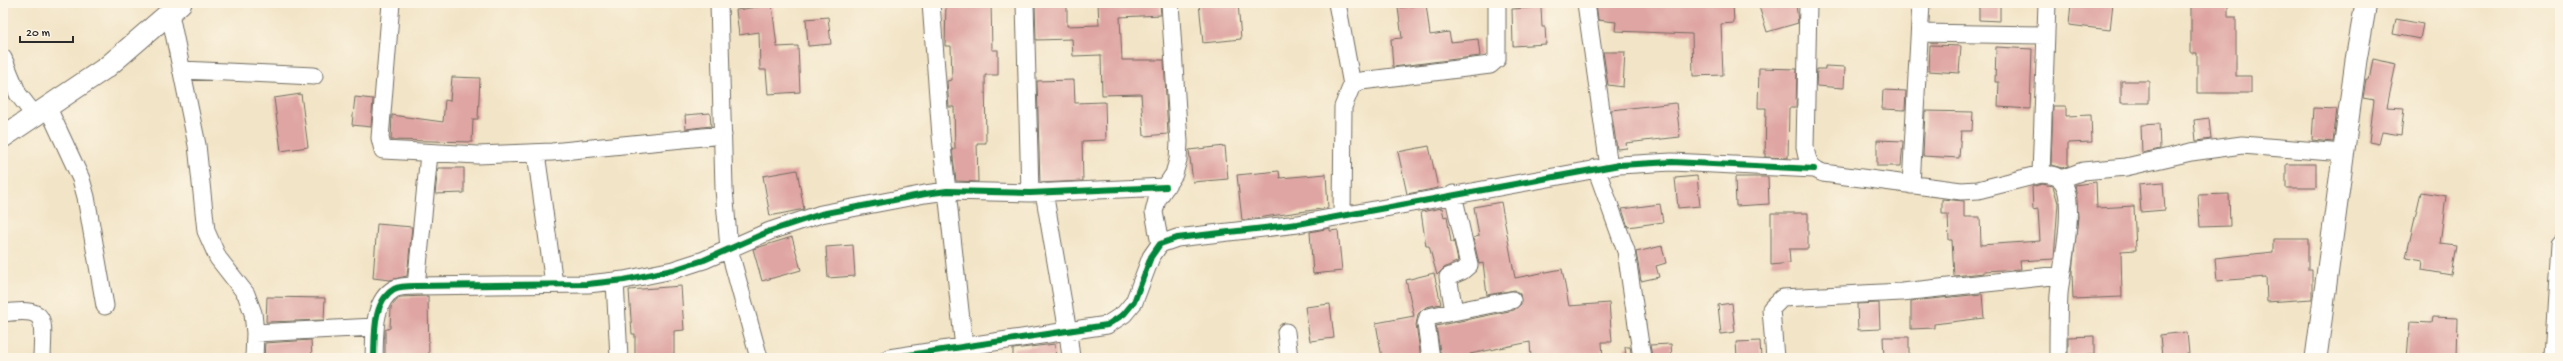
<svg xmlns="http://www.w3.org/2000/svg" width="2563" height="361" font-family="'Gochi Hand',sans-serif">
	<style>
		.building { fill: #dfa5a3 }
		.lines { fill: none; stroke-linecap: round; stroke-linejoin: round }
		.minor-casing { stroke: #716c61; stroke-width: 19 }
		.tertiary-casing { stroke: #716c61; stroke-width: 23 }
		.minor { stroke: #fff; stroke-width: 17 }
		.tertiary { stroke: #fff; stroke-width: 21 }
		.cycleway-casing { stroke: #fcf5e5; stroke-width: 8 }
		.cycleway { stroke: #00873e; stroke-width: 6 }
	</style>
	<rect width="100%" height="100%" fill="#fcf5e5"/>
	<filter id="ink" filterUnits="userSpaceOnUse"><feTurbulence type="fractalNoise" baseFrequency=".025" numOctaves="2"/><feDisplacementMap in="SourceGraphic" scale="8" xChannelSelector="R" yChannelSelector="G"/><feConvolveMatrix kernelMatrix="1 2 1 2 8 2 1 2 1" color-interpolation-filters="sRGB"/></filter>
	<filter id="wash" filterUnits="userSpaceOnUse"><feTurbulence type="fractalNoise" baseFrequency=".012" numOctaves="4" result="noise"/><feDisplacementMap in="SourceGraphic" scale="16" xChannelSelector="R" yChannelSelector="G"/><feGaussianBlur stdDeviation="0.9" result="paint"/><feColorMatrix in="noise" values="0 0 0 0 0 0 0 0 0 0 0 0 0 0 0 0 0 1.4 0 .05"/><feComposite in="paint" operator="in"/></filter>
	<g filter="url(#wash)">
		<rect width="100%" height="100%" fill="#f2e4c6"/>
		<g id="blocks">
			<path class="building" d="M946 3H991L992 50H998V75H985L986 143H977L978 182 956 181 952 149H955L954 107H949L947 81 952 80 951 46H945Z
				M1035 3H1067V26L1099 25 1098 3H1160L1161 15 1120 17 1122 60H1164L1168 134 1144 136 1141 94 1102 95 1101 55 1073 56 1072 39 1036 40Z
				M1199 3H1238L1241 39 1203 43Z
				M1596 3H1733L1734 23 1721 24 1723 75 1693 76 1692 34 1615 31 1616 22 1598 20Z
				M1758 3H1796L1798 23 1767 32Z
				M1979 3H2000V21L1979 20Z
				M2071 3H2113L2110 30 2069 25Z
				M2191 3H2228V17H2236V76H2251V93H2197V53H2191Z
				M1426 4 1430 35 1449 32 1451 42 1478 39 1480 56 1393 67 1391 39 1402 38 1398 8Z
				M772 5 777 47 798 46 800 92 768 94 766 70H760L759 32 739 35 736 10Z
				M1541 7 1542 27H1545L1546 44 1513 46 1512 9Z
				M828 17 831 44 808 46 806 19Z
				M2396 19 2423 24 2420 39 2393 34Z
				M1930 45 1961 46 1959 73 1929 71Z
				M1996 47 2032 49 2030 109 1998 107 1999 82H1995Z
				M1603 52H1625L1623 87 1608 85Z
				M2373 59 2396 64 2387 107 2404 108 2401 135 2382 132 2379 144 2369 142 2374 100 2363 98 2366 79H2369Z
				M1825 66 1845 67 1844 88 1816 86 1817 69H1825Z
				M1759 68 1797 69 1796 108H1789L1788 158 1765 157 1766 108H1758Z
				M452 77 480 78 478 119H473L472 142 391 140 392 115 443 122 445 100 450 101Z
				M1074 80 1075 103 1105 102 1106 140 1082 141 1083 181 1040 183 1037 81Z
				M2121 81H2149V103H2121Z
				M1883 90 1906 91 1905 110 1882 109Z
				M301 94 308 147 281 151 274 98Z
				M355 97 373 99 371 127 352 125Z
				M1676 103 1680 137 1626 143 1627 148 1617 149 1611 110Z
				M2053 106H2066V116L2091 115 2092 142 2068 143V166L2062 168 2051 165Z
				M2314 108 2337 109 2333 142 2312 140Z
				M1925 111 1973 112 1972 131H1961L1959 158 1923 156Z
				M710 113 711 126 686 129 685 115Z
				M2209 118 2211 139 2196 141 2194 120Z
				M2159 124 2160 149 2142 153 2141 125Z
				M1877 140 1903 141 1901 166H1877Z
				M1225 146 1228 179 1193 182 1189 150Z
				M1429 146 1438 188 1407 194 1398 152Z
				M2286 164H2316V188H2286Z
				M438 168H464V193L435 194Z
				M797 170 804 209 770 216 763 176Z
				M1279 171 1280 178 1326 174 1328 208 1242 220 1237 175Z
				M1697 176 1700 206 1678 208 1675 178Z
				M1735 177H1768L1769 204 1736 206Z
				M2096 182 2097 208 2134 206 2136 250 2121 251 2122 297 2073 299 2072 272 2078 217 2075 185Z
				M2163 182 2165 210 2141 212 2139 184Z
				M2042 184 2053 186 2058 203 2054 259 2020 261 2021 269 1984 271V273L1954 276 1952 240H1949L1948 214H1942V199L1964 201V217H1980L1981 245 2040 241 2038 209 2033 210 2032 187Z
				M2421 192 2446 196 2440 244 2456 246 2451 275 2422 270 2423 260 2406 257Z
				M2229 194 2230 226 2200 227 2198 195Z
				M1501 202 1515 278 1562 269 1569 306 1609 303 1612 342H1602L1603 358H1531L1530 342 1470 354 1471 358H1441L1436 326 1514 310 1521 304 1520 294 1515 290 1487 295 1483 263 1479 264 1473 238 1479 236 1474 207Z
				M1660 204 1663 222 1628 227 1622 209Z
				M1442 208 1444 217 1447 216 1451 242H1454L1458 261 1444 268 1437 275 1429 246H1426L1421 212Z
				M1771 213H1808V249H1789L1790 263 1771 265Z
				M377 224 412 227 407 276 390 280 373 278Z
				M1330 228V231L1338 230 1342 271 1313 274 1310 232Z
				M792 237 801 270 762 281 753 249Z
				M2273 239H2308V270H2312V299L2267 302 2266 277 2217 281 2215 258 2273 252Z
				M853 245 855 276 828 278 826 247Z
				M1662 246 1666 263 1656 266 1659 277 1641 281 1636 252Z
				M1434 273 1441 304 1426 307 1418 314 1416 325 1421 358H1382L1376 323 1414 316 1406 280Z
				M681 286 684 330 674 331V358H635V334H632L629 290Z
				M1982 294 1984 318 1934 324V328L1911 329V301Z
				M428 296 429 358H385V330L390 328 391 307 400 297Z
				M267 297 325 298 324 320 266 322Z
				M1732 303 1735 332 1721 334 1718 305Z
				M1879 303 1880 329 1858 330 1857 304Z
				M1330 304 1334 338 1310 341 1305 307Z
				M2433 317 2458 318 2457 358H2407L2410 322 2432 323Z
				M2187 332 2189 354 2162 357 2160 335Z
				M2094 336V355L2068 356V337Z
				M1883 337H1909V358H1884Z
				M311 340 312 358H264L265 343Z
				M1760 341 1761 358H1737L1736 342Z
				M1055 344 1056 358H1013V349Z
				M1671 344 1672 358H1652L1650 345Z
				M1625 347H1630L1632 358H1626Z"/>
		</g>
	</g>
	<g filter="url(#ink)">
		<use href="#blocks" fill-opacity="0" stroke="#716c61" stroke-width="1"/>
		<g class="lines">
			<g class="minor-casing">
				<path id="minor" d="M391 3 380 138 383 150 478 155 552 152 723 135
					M719 3 724 189 729 249 759 358
					M931 3 941 136 965 357
					M1025 3 1030 193
					M1337 3 1352 85
					M1586 3 1609 167
					M1808 3 1805 147C1807 161 1810 168 1823 173L1961 191 1978 190 2041 174
					M2047 3 2041 174C2048 175 2056 174 2061 180 2078 198 2061 269 2059 294 2058 315 2058 337 2058 358
					M170 14 197 145 206 231 218 258 246 294 253 313 255 333 254 358
					M1920 33 2045 35
					M3 58 18 94 36 117
					M181 70 314 76
					M48 108 81 179 86 197 105 306
					M536 153 554 284
					M1596 168 1626 251 1642 358
					M2061 179 2083 171 2126 167 2191 152 2242 145 2343 153
					M1911 185 1921 3
					M1044 192 1068 332 1071 358
					M1453 194 1469 265 1462 271 1448 277 1454 311
					M1342 216 1343 107 1352 85 1361 81 1490 65 1497 59V3
					M1160 244 1154 212 1157 200 1174 174 1178 160 1179 142 1170 3
					M615 281 619 358
					M416 286 429 154
					M3 313C49 307 43 318 42 358
					M1286 332 1289 358
					M255 333 375 327
					M374 358C375 335 372 302 394 289 400 286 410 286 416 286L588 284 624 280 673 270 704 260 770 231 821 214 925 194 947 191 1030 193 1166 187
					M889 358 1107 325 1124 314 1134 302 1151 257 1160 244 1177 238 1298 224 1619 165 1672 162 1814 169
					M1431 358 1426 324 1428 317 1512 300
					M1775 358 1771 309 1782 298 1902 292 2061 275
					M2553 358 2560 244"/>
			</g>
			<g class="tertiary-casing">
				<path id="tertiary" d="M3 137 107 67 181 3
					M2316 358 2356 60 2366 3"/>
			</g>
			<use href="#minor" class="minor"/>
			<use href="#tertiary" class="tertiary"/>
			<g class="cycleway-casing">
				<path id="cycleway" d="M374 358C375 335 372 302 394 289 400 286 410 286 416 286L588 284 624 280 673 270 704 260 770 231 821 214 925 194 947 191 1030 193 1166 187
					M889 358 1107 325 1124 314 1134 302 1151 257 1160 244 1177 238 1298 224 1619 165 1672 162 1814 169"/>
			</g>
			<use href="#cycleway" class="cycleway"/>
		</g>
	</g>
	<rect width="2563" height="361" fill="none" stroke="#fcf5e5" stroke-width="16"/>
	<path d="M20 36v6h53v-6" fill="none" stroke="#2b2b2b" stroke-width="2"/>
	<text x="26" y="36" font-size="12" fill="#2b2b2b" stroke="#fcf5e5" stroke-width="3" paint-order="stroke">20 m</text>
</svg>
